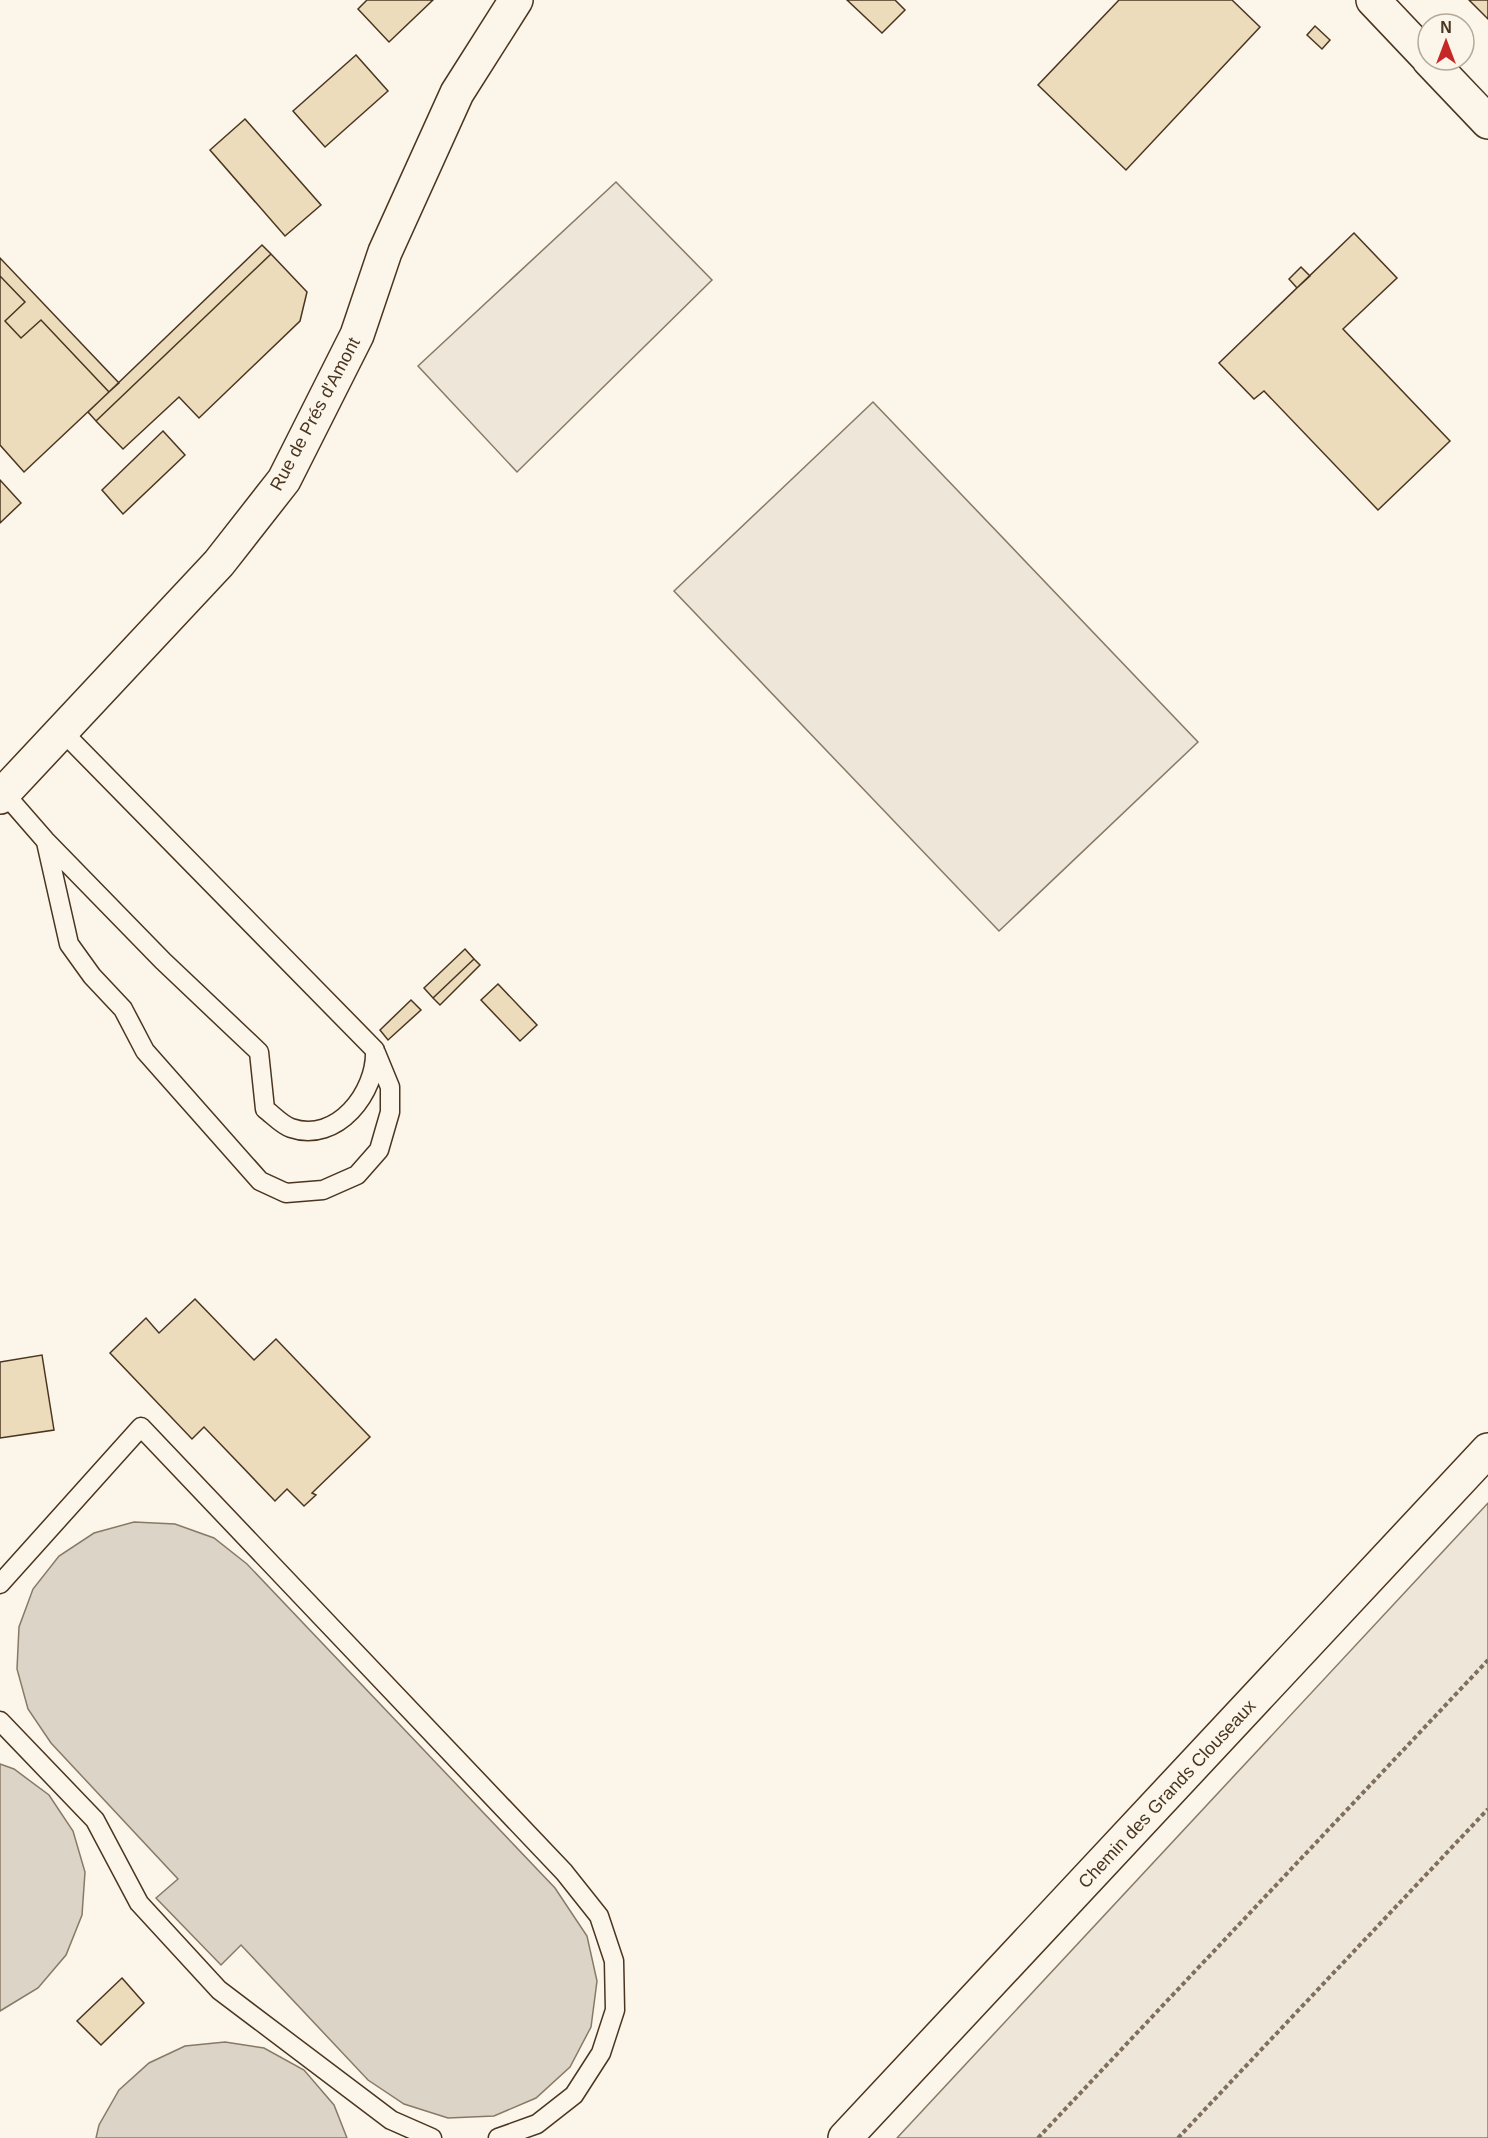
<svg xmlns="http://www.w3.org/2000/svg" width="1488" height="2138" font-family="Helvetica,sans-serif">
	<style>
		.green { fill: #ede6d9; stroke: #887966; stroke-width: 1.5 }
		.water { fill: #dcd4c6; stroke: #887966; stroke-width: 1.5 }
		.building { fill: #ecdcbc; stroke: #4a3520; stroke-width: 1.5 }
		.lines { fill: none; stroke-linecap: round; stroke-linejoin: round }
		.service-casing { stroke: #4a3520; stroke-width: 21 }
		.minor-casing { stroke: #4a3520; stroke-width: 36 }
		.path { stroke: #7f6f5c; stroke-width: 4; stroke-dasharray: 4.5 3; stroke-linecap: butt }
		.service { stroke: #fbf6e9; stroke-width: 18 }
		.minor { stroke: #fbf6e9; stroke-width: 33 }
		.labels { text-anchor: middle; stroke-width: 4.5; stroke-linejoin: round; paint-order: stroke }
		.street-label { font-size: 18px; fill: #4a3520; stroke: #fbf6e9 }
	</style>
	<rect width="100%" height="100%" fill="#fbf6e9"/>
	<path class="green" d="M616 182 712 280 517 472 418 366Z
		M873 402 1198 742 999 931 674 591Z
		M1488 1503V2138H897Z"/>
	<path class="water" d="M134 1522 175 1524 214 1538 247 1564 555 1888 587 1936 597 1981 591 2027 570 2067 536 2098 494 2116 448 2118 404 2104 368 2080 241 1945 221 1965 156 1898 178 1879 51 1743 28 1709 17 1669 19 1627 33 1589 59 1556 94 1533Z
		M0 1764 14 1769 49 1795 73 1831 85 1872 82 1915 66 1955 38 1988 0 2011Z
		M225 2042 264 2048 304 2070 334 2105 347 2138H96L99 2125 119 2090 149 2063 185 2046Z"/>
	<path class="building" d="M367 0H433L389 42 358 9Z
		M847 0H895L905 10 882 33Z
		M1119 0H1232L1260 27 1126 170 1038 85Z
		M1469 0H1488V19Z
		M1315 26 1330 40 1322 49 1307 35Z
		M356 55 388 91 325 147 293 111Z
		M245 119 321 205 285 236 210 150Z
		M1354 233 1397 278 1343 329 1450 441 1378 510 1264 391 1254 399 1219 363Z
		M262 245 271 254 96 421 88 412Z
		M271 254 307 292 300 321 199 418 179 397 123 449 96 421Z
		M0 258 119 383 109 392 41 320 21 338 5 321 25 302 0 276Z
		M1301 267 1310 276 1297 288 1289 279Z
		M0 276 25 302 5 321 21 338 41 320 109 392 24 472 0 445Z
		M163 431 185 455 123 514 102 490Z
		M0 480 21 503 0 523Z
		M465 949 474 959 433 998 424 988Z
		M474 959 480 965 440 1005 433 998Z
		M498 984 537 1025 520 1041 481 1000Z
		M411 1000 421 1010 388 1040 380 1030Z
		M195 1299 254 1360 276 1339 370 1437 312 1493 316 1495 304 1506 287 1489 275 1501 204 1427 192 1439 110 1353 146 1318 159 1333Z
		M42 1355 54 1430 0 1438V1362Z
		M122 1978 144 2003 101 2045 77 2021Z"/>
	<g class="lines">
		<g class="service-casing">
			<path id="service" d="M4 793 45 840 163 961 259 1052 265 1109C273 1115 282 1125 291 1128 337 1144 377 1092 375 1050L62 731
				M46 842 69 944 92 976 123 1009 145 1051 260 1181 286 1193 323 1190 357 1175 379 1150 390 1112V1087L376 1053
				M0 1584 141 1427 564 1872 599 1916 614 1961 615 2010 601 2053 574 2095 537 2124 498 2138
				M0 1721 95 1820 139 1903 219 1990 391 2120 432 2138"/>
		</g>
		<g class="minor-casing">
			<path id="minor" d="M1373 0 1428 58
				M1429 60 1488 122
				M0 797 219 563 284 480 357 335 385 252 457 93 516 0
				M845 2138 1488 1450"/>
		</g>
		<path class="path" d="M1038 2138 1488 1660
			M1178 2138 1488 1809"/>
		<use href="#service" class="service"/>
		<use href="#minor" class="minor"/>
	</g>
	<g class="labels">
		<g class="street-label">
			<text transform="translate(315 414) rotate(-62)" y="6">Rue de Prés d'Amont</text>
			<text transform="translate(1167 1794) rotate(-47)" y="6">Chemin des Grands Clouseaux</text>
		</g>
	</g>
	<g transform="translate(1446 42)"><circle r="28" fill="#fbf6e9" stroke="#b4a999" stroke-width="1.5"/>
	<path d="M0-4.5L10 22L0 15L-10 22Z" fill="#c62828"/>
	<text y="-9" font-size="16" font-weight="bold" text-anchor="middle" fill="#4a3520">N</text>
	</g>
</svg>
